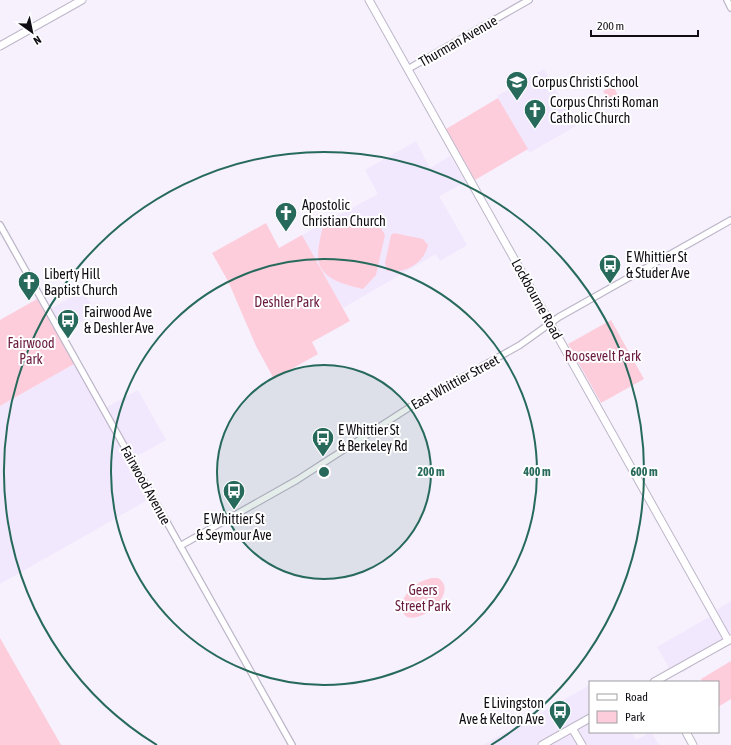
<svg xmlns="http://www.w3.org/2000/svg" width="731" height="745" font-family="'Asap Condensed',sans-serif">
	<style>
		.built { fill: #f2e8fe }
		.green { fill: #fdcddc }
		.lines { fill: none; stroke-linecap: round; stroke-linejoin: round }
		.minor-casing { stroke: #beb6c9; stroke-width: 8 }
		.major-casing { stroke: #beb6c9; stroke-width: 9 }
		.minor { stroke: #fff; stroke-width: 5.5 }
		.major { stroke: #fff; stroke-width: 7 }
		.ring { fill: none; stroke: #276a5b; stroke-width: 2 }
		.labels { text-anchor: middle; stroke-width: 4; stroke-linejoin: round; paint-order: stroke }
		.street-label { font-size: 14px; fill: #100d14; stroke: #fff }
		.poi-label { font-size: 14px; fill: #100d14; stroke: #fff; text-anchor: start }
		.park-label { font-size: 14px; fill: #6a1b3e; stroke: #fff }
		.centre { fill: #276a5b; stroke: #fff; stroke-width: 2 }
		.ring-label { font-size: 12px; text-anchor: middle; font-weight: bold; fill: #276a5b; stroke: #fff; stroke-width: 4; stroke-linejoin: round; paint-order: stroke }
	</style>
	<rect width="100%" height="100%" fill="#f6f1fd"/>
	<path class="built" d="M544 69 576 126 529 153 497 96Z
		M416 141 430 168 450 156 466 182 439 196 467 245 440 261 436 254 343 308 302 235 378 194 365 170Z
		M83 291 96 313 57 335 44 312Z
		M74 364 78 365 103 409 138 390 166 440 132 459 153 497 0 584V406Z
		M731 601V639L693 661 692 667 685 671 672 673 657 647 711 616 713 612Z
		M590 685V732H632L636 740 651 732 659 745H483Z"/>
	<path class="green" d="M613 86 620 99 611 104 603 91Z
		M498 98 528 149 475 180 446 129Z
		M341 219 381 228 385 235 376 275 363 289C348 285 324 281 319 263 316 253 321 236 323 225Z
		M266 223 279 248 302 235 350 321 312 342 318 354 274 379 256 346 228 281 212 253Z
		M394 233 423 239 428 245C424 263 406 274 387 271L385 263 391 235Z
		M37 299 74 364 0 406V320Z
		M611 320 644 379 601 403 568 344Z
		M431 578H438C459 590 425 623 407 617 394 608 406 592 416 585 420 581 426 580 431 578Z
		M0 638 61 745H0Z
		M731 661V699L718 707V682H702L701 679Z"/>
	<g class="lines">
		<g class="minor-casing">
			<path id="minor" d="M727 0 731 8
				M408 69 529 0
				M0 225 292 745
				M180 546 297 480 410 407 520 345 559 317 731 220"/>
		</g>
		<g class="major-casing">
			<path id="major" d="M369 0 728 640
				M0 46 82 0
				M654 682 731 639
				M572 728 582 745
				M686 732 693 745
				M542 745 590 718"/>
		</g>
		<use href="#minor" class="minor"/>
		<use href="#major" class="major"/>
	</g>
	<circle cx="324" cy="472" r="107" fill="#276a5b" fill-opacity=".12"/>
	<g class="ring">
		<circle cx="324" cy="472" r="107"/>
		<circle cx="324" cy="472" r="213"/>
		<path d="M157 745A320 320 0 1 1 491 745"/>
	</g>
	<defs>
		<g id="school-pin" transform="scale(1.15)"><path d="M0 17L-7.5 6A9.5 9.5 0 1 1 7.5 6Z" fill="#276a5b" stroke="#fff"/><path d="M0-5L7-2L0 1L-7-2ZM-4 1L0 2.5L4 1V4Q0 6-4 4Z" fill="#fff"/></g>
		<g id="church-pin" transform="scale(1.15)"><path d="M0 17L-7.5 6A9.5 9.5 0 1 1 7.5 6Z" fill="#276a5b" stroke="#fff"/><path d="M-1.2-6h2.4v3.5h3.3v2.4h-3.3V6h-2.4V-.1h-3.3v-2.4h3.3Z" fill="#fff"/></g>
		<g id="bus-pin" transform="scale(1.15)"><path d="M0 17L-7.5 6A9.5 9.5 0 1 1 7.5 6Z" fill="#276a5b" stroke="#fff"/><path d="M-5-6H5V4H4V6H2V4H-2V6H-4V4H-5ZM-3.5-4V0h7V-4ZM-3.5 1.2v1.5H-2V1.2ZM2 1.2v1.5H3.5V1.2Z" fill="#fff"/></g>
	</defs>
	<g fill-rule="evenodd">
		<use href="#school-pin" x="517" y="82"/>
		<use href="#church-pin" x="535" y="110"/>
		<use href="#church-pin" x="286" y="213"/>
		<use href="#bus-pin" x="610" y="265"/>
		<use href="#church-pin" x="29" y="282"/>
		<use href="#bus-pin" x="68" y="320"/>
		<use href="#bus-pin" x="323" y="438"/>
		<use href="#bus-pin" x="234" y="491"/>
		<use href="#bus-pin" x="560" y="711"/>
	</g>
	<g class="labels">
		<g class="street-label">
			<text transform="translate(458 41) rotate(-30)" y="5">Thurman Avenue</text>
			<text transform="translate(537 299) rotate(61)" y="5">Lockbourne Road</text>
			<text transform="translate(455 382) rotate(-29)" y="5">East Whittier Street</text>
			<text transform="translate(146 485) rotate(61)" y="5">Fairwood Avenue</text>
		</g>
		<g class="poi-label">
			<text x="532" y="87">Corpus Christi School</text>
			<text x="550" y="107">Corpus Christi Roman<tspan x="550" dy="16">Catholic Church</tspan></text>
			<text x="302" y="210">Apostolic<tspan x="302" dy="16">Christian Church</tspan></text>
			<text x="626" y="262">E Whittier St<tspan x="626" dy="16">&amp; Studer Ave</tspan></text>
			<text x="44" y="279">Liberty Hill<tspan x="44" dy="16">Baptist Church</tspan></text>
			<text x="84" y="317">Fairwood Ave<tspan x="84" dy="16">&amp; Deshler Ave</tspan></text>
			<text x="338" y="435">E Whittier St<tspan x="338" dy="16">&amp; Berkeley Rd</tspan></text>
			<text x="234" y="524" text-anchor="middle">E Whittier St<tspan x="234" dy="16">&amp; Seymour Ave</tspan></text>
			<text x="544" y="708" text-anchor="end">E Livingston<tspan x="544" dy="16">Ave &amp; Kelton Ave</tspan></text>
		</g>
		<g class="park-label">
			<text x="287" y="307">Deshler Park</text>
			<text x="31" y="348">Fairwood<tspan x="31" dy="16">Park</tspan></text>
			<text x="603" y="361">Roosevelt Park</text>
			<text x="423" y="595">Geers<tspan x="423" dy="16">Street Park</tspan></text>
		</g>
	</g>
	<circle cx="324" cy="472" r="6" class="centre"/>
	<g class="ring-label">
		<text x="431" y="476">200 m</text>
		<text x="537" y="476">400 m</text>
		<text x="644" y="476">600 m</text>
	</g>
	<rect x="589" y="681" width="130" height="52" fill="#ffffff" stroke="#9f9ea1"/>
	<rect x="597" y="694" width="20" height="6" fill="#ffffff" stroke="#9f9ea1"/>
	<text x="625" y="701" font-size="12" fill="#100d14">Road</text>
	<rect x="597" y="711" width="20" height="12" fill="#fdcddc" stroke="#9f9ea1"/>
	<text x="625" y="721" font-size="12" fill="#100d14">Park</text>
	<g transform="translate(32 32) rotate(147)" stroke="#ffffff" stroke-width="3" paint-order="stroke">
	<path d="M0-3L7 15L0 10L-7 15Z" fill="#100d14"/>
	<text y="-6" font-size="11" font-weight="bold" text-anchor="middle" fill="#100d14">N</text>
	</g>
	<path d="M591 30v6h107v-6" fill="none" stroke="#100d14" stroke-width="2"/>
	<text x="597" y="30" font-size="12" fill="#100d14" stroke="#ffffff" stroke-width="3" paint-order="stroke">200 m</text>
</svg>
